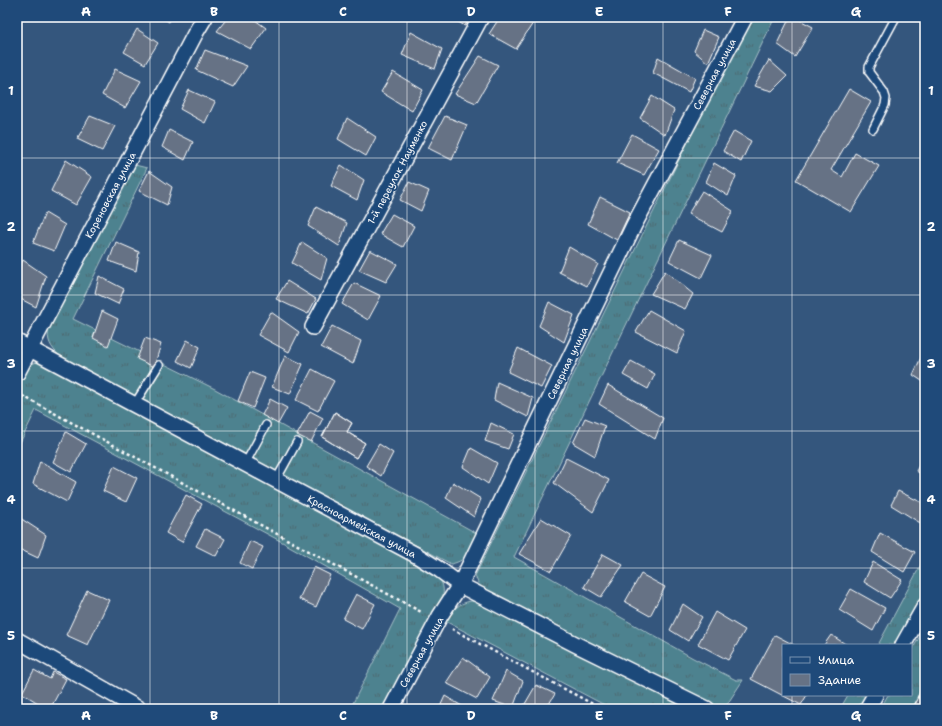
<svg xmlns="http://www.w3.org/2000/svg" width="942" height="726" font-family="'Shantell Sans',sans-serif">
	<style>
		.grass { fill: url(#grass-tufts); stroke: #a6c0c7 }
		.building { fill: #667285; stroke: #fff }
		.lines { fill: none; stroke-linecap: round; stroke-linejoin: round }
		.service-casing { stroke: #fff; stroke-width: 10 }
		.minor-casing { stroke: #fff; stroke-width: 18 }
		.path { stroke: #fff; stroke-width: 2.5; stroke-dasharray: 3 3; stroke-linecap: butt }
		.service { stroke: #1f4a7a; stroke-width: 7 }
		.minor { stroke: #1f4a7a; stroke-width: 15 }
		.grid { fill: none; stroke: #fff; stroke-width: 1; stroke-opacity: 0.55 }
		.labels { text-anchor: middle; stroke-width: 3.5; stroke-linejoin: round; paint-order: stroke }
		.street-label { font-size: 10px; fill: #fff; stroke: #1f4a7a }
		.neatline { fill: none; stroke: #fff; stroke-width: 1.5 }
		.grid-label { font-size: 13px; text-anchor: middle; font-weight: bold; fill: #fff }
	</style>
	<defs>
		<pattern id="grass-tufts" width="24" height="20" patternUnits="userSpaceOnUse"><rect width="24" height="20" fill="#4e828f"/><path d="M3 7l-1-3M5 7V3M7 7l1-3M15 17l-1-3M17 17v-4M19 17l1-3" fill="none" stroke="#4d6a71"/></pattern>
	</defs>
	<rect width="100%" height="100%" fill="#34567d"/>
	<filter id="ink" filterUnits="userSpaceOnUse"><feTurbulence type="fractalNoise" baseFrequency=".025" numOctaves="2"/><feDisplacementMap in="SourceGraphic" scale="8" xChannelSelector="R" yChannelSelector="G"/><feConvolveMatrix kernelMatrix="1 2 1 2 8 2 1 2 1" color-interpolation-filters="sRGB"/></filter>
	<g filter="url(#ink)">
		<path class="grass" d="M749 17H775L514 557 693 658 736 680H743L726 706 721 708H714L484 590 479 585 475 576Z
			M135 165 147 168 73 319 215 389 478 534C471 549 469 560 451 564L240 451 116 388 60 356C51 348 46 340 49 328L131 167Z
			M40 361 436 574C443 582 445 589 442 600L386 709H350L400 609 284 543 36 410 17 449V390L29 366 34 363Z
			M925 557V600L899 645H878Z
			M471 601 479 602 500 611 677 704 681 707 680 709H612L445 621C452 610 459 603 471 601Z
			M925 627V693L915 709H880L888 695H911V652Z
			M848 695H871L863 709H840Z"/>
		<path class="building" d="M161 17H173L169 22Z
			M228 17H251L266 28 251 49 217 31Z
			M450 17H470L465 26Z
			M500 17H537L516 49 489 34Z
			M790 17H794L813 27 795 57 777 44Z
			M137 29 158 43 145 64 124 52Z
			M703 30 719 37 708 63 694 51Z
			M411 32 442 49 435 69 402 55Z
			M205 50 247 66 233 87 196 70Z
			M480 56 498 65 476 103 455 94Z
			M658 57 695 78 689 92 653 73Z
			M769 60 787 76 772 91 754 86Z
			M115 69 141 81 125 108 102 95Z
			M393 72 423 90 412 111 381 92Z
			M849 89 871 102 831 170 842 177 855 153 879 166 851 212 796 180Z
			M189 90 215 102 205 123 180 109Z
			M652 96 674 110 665 135 640 118Z
			M90 116 115 126 102 151 77 139Z
			M445 116 467 125 452 160 428 148Z
			M347 118 376 137 366 156 338 139Z
			M169 130 193 142 185 160 162 147Z
			M734 131 751 141 741 162 723 151Z
			M632 134 659 149 644 175 617 163Z
			M66 160 92 177 76 205 51 191Z
			M714 163 736 176 728 196 706 182Z
			M341 165 364 180 357 200 331 186Z
			M149 171 172 187 167 205 139 191Z
			M409 182 429 191 421 211 400 200Z
			M702 191 733 211 722 232 688 214Z
			M600 197 630 212 617 240 588 224Z
			M316 207 347 223 339 246 308 226Z
			M45 213 65 225 54 251 33 243Z
			M392 214 414 226 403 247 380 234Z
			M679 240 712 255 701 278 669 261Z
			M116 242 139 252 136 271 109 261Z
			M302 242 327 258 321 280 292 263Z
			M569 247 598 264 587 286 559 272Z
			M370 250 397 264 386 282 359 270Z
			M23 260 46 276 36 307 17 297V272Z
			M665 271 693 294 685 309 651 294Z
			M99 276 124 289 118 304 95 293Z
			M287 281 316 299 308 314 276 299Z
			M354 283 381 296 368 320 342 304Z
			M549 302 574 315 564 342 539 326Z
			M649 310 686 331 677 353 636 332Z
			M102 311 118 319 108 346 93 338Z
			M271 312 299 332 289 352 258 335Z
			M332 326 361 341 353 364 321 347Z
			M145 338 161 344 154 367 137 359Z
			M187 340 200 347 191 368 177 361Z
			M518 348 552 366 541 388 508 372Z
			M924 351 925 352V383L913 375Z
			M285 356 303 364 290 394 272 387Z
			M631 361 655 374 648 389 623 375Z
			M312 369 334 381 318 411 296 400Z
			M250 372 265 378 253 408 238 401Z
			M497 382 533 398 528 417 494 400Z
			M608 385 663 418 655 439 599 404Z
			M270 399 287 408 278 424 262 415Z
			M310 411 323 418 311 442 297 435Z
			M335 412 352 423 347 432 365 443 356 458 322 437Z
			M335 412 352 423 347 432 365 443 356 458 322 437Z
			M585 418 605 426 595 456 573 443Z
			M491 423 514 434 508 449 485 441Z
			M66 432 86 444 71 472 53 462Z
			M379 444 393 453 381 476 366 466Z
			M471 448 497 463 488 484 463 467Z
			M925 454V476L916 471Z
			M566 458 609 480 593 512 554 483Z
			M40 461 76 482 67 502 33 484Z
			M114 466 137 478 126 502 103 491Z
			M453 482 481 499 474 517 446 498Z
			M898 491 925 504V517L922 524 891 505Z
			M186 495 202 504 182 542 166 533Z
			M17 516 46 535 38 558 17 548Z
			M541 518 571 536 551 571 519 554Z
			M205 529 225 539 216 556 196 546Z
			M880 533 915 552 904 572 872 552Z
			M250 541 263 547 252 569 240 563Z
			M603 554 623 565 601 597 584 587Z
			M873 562 902 580 890 598 864 582Z
			M314 567 330 575 316 607 299 599Z
			M641 574 665 587 650 616 625 602Z
			M851 589 885 608 873 631 839 610Z
			M87 590 109 600 88 645 66 635Z
			M356 594 375 604 362 629 343 619Z
			M683 604 702 617 688 641 670 630Z
			M715 612 745 630 728 660 698 644Z
			M775 635 794 645H783V695H807L801 705 751 679Z
			M831 635 847 645H824Z
			M463 657 490 677 477 699 446 683Z
			M34 670 50 679 53 672 66 679 50 709H35L38 703 22 693Z
			M506 671 523 681 513 708 493 701Z
			M924 681 925 682V709H913Z
			M536 685 555 694 546 709H522Z
			M445 696 467 709H439Z"/>
		<g class="lines">
			<g class="service-casing">
				<path id="service" d="M873 129 885 105 886 98 884 92 869 72V67L896 17
					M134 405 159 365
					M245 464 266 425
					M276 480 297 442"/>
			</g>
			<g class="minor-casing">
				<path id="minor" d="M313 327 481 17
					M17 342 416 555 440 570 460 585 575 644 707 709
					M17 373 196 32 205 17
					M17 640 139 709
					M903 645 925 606
					M391 709 440 616 460 585 634 225 745 17
					M867 709 875 695"/>
			</g>
			<path class="path" d="M17 393 423 613
				M452 629 602 709
				M912 709 925 684"/>
			<use href="#service" class="service"/>
			<use href="#minor" class="minor"/>
		</g>
	</g>
	<path class="grid" d="M150 17V709M279 17V709M407 17V709M535 17V709M663 17V709M792 17V645M17 158H925M17 295H925M17 431H925M17 568H925M792 695V709"/>
	<g class="labels">
		<g class="street-label">
			<text transform="translate(714 74) rotate(-62)" y="4">Северная улица</text>
			<text transform="translate(397 172) rotate(-62)" y="4">1-й переулок Науменко</text>
			<text transform="translate(110 195) rotate(-62)" y="4">Кореновская улица</text>
			<text transform="translate(567 363) rotate(-64)" y="4">Северная улица</text>
			<text transform="translate(362 526) rotate(28)" y="4">Красноармейская улица</text>
			<text transform="translate(421 652) rotate(-61)" y="4">Северная улица</text>
		</g>
	</g>
	<rect width="942" height="726" fill="none" stroke="#1f4a7a" stroke-width="44"/>
	<rect x="782" y="644" width="130" height="52" fill="#1f4a7a" stroke="#7992af"/>
	<rect x="790" y="657" width="20" height="6" fill="#1f4a7a" stroke="#7992af"/>
	<text x="818" y="664" font-size="12" fill="#ffffff">Улица</text>
	<rect x="790" y="674" width="20" height="12" fill="#667285" stroke="#7992af"/>
	<text x="818" y="684" font-size="12" fill="#ffffff">Здание</text>
	<rect x="22" y="22" width="898" height="682" class="neatline"/>
	<g class="grid-label">
		<text x="86" y="16">A</text>
		<text x="214" y="16">B</text>
		<text x="343" y="16">C</text>
		<text x="471" y="16">D</text>
		<text x="599" y="16">E</text>
		<text x="728" y="16">F</text>
		<text x="856" y="16">G</text>
		<text x="11" y="95">1</text>
		<text x="931" y="95">1</text>
		<text x="11" y="231">2</text>
		<text x="931" y="231">2</text>
		<text x="11" y="368">3</text>
		<text x="931" y="368">3</text>
		<text x="11" y="504">4</text>
		<text x="931" y="504">4</text>
		<text x="11" y="640">5</text>
		<text x="931" y="640">5</text>
		<text x="86" y="720">A</text>
		<text x="214" y="720">B</text>
		<text x="343" y="720">C</text>
		<text x="471" y="720">D</text>
		<text x="599" y="720">E</text>
		<text x="728" y="720">F</text>
		<text x="856" y="720">G</text>
	</g>
</svg>
